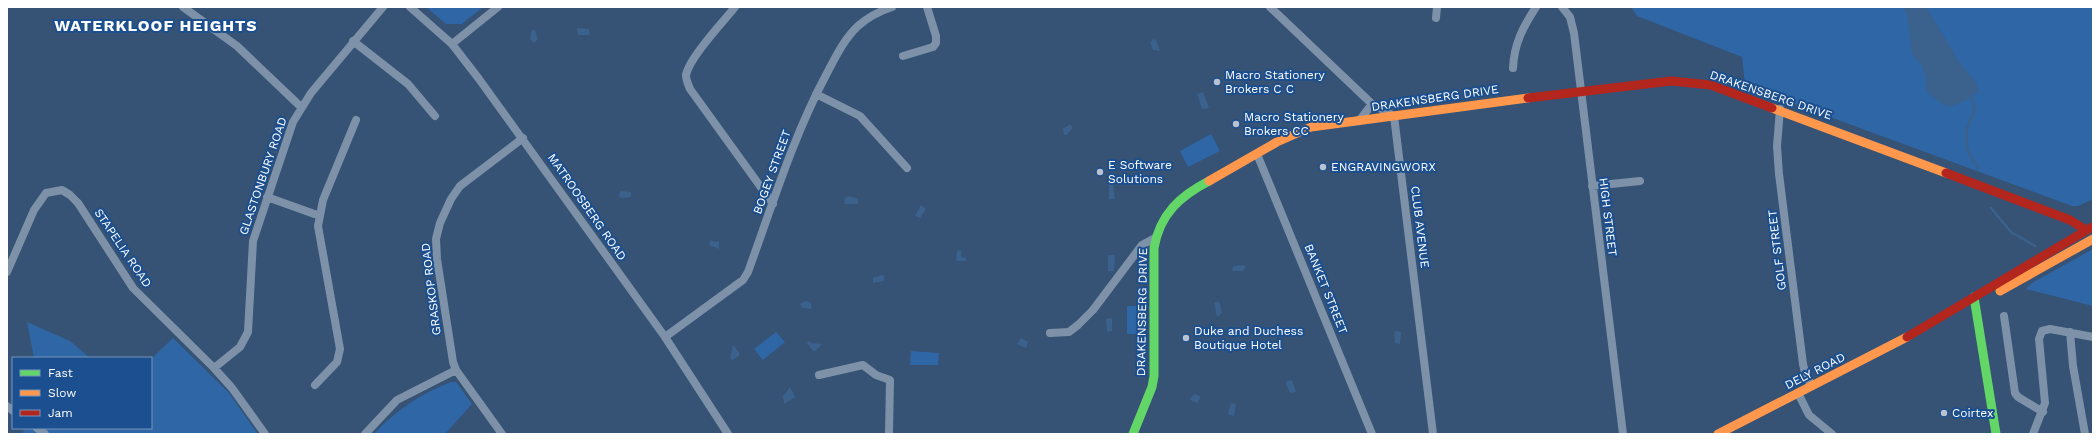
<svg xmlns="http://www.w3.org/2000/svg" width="2100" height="441" font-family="'Work Sans',sans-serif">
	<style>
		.green { fill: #2f66a5 }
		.water { fill: #3b618d }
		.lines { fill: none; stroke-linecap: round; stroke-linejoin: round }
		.stream { stroke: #3b618d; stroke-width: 2.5 }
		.street { stroke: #7d92a8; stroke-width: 8 }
		.fast { stroke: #63d668; stroke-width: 9 }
		.slow { stroke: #ff974d; stroke-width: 9 }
		.jam { stroke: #b3261e; stroke-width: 9 }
		.poi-dot { fill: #b9c2ce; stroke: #1b4f8f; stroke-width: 1.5 }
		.labels { text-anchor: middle; stroke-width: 4; stroke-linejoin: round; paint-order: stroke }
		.poi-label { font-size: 12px; fill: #fff; stroke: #1b4f8f; text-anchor: start }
		.street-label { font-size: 12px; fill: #fff; stroke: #1b4f8f }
		.district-label { font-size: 16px; font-weight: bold; letter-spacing: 1px; fill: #fff; stroke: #1b4f8f }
	</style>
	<rect width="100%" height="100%" fill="#365274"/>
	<path class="green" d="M426 7H483L462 24H446Z
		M1631 7H2093V199L2078 206H2072L1745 86 1742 57 1637 16Z
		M1211 134 1220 151 1188 167 1180 151Z
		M2093 249V306L2026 289 2032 283Z
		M1127 306H1140V334H1127Z
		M27 322 70 341 90 358H34Z
		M776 332 785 342 763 360 754 349Z
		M173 338 229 393 258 434H22L25 428H151V359Z
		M911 351 939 353 938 365H910Z
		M451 382H456L472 404 445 434H374C396 410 420 394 451 382Z"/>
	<path class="water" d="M1902 7H1926L1958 60 1977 84 1978 92C1953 108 1949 114 1926 90V78L1922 66 1912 54 1907 14Z
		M578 28 589 29 590 35H578L577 29Z
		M533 30H535L538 39 534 43 530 39 531 32Z
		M1153 39 1156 40 1160 51 1153 50 1150 43Z
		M1203 92 1209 108 1202 109 1197 94Z
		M1070 124 1073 128 1066 135H1064L1063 129Z
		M1109 184H1113L1115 199H1109Z
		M620 191 631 192V197L621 198 619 196Z
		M849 196 858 199V204H844L845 198Z
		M921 205 926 209 920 218 915 216Z
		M710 240 715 242 719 241V249L709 245Z
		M957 250 962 251 961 257 966 258V261H956Z
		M1108 255H1115L1114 271H1108Z
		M1243 265 1246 267 1243 271H1233L1232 268 1234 266Z
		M882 275 884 276V281L873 283V278Z
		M806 301 811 303 812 309 802 308 800 304Z
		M1218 301 1220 304 1222 313 1217 317 1214 303Z
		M1112 318V331L1107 332 1106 319Z
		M1396 331 1401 332 1400 344 1395 343 1394 333Z
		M1021 338 1028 342 1026 348 1017 344Z
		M809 341 811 343 822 344 814 352 807 343Z
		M733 345 739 352V356L732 360 730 358Z
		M1292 380 1296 392 1290 393 1286 384 1287 381Z
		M790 387 795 397 784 404 783 396Z
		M1195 394 1201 397 1197 403 1189 399Z
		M1231 403 1236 404 1234 416 1228 414Z"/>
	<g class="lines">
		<path class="stream" d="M1971 96 1975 110 1966 130 1967 149 1978 169
			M1991 208 2011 232 2035 246"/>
		<path class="street" d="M183 7 237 46 301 107
			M410 7 452 44 479 79 665 337 728 434
			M735 7C723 22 689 58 686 75 686 80 688 84 690 89L773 204
			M1270 7 1372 104 1394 116 1433 434
			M1562 7 1570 17 1574 33 1623 434
			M1436 18 1437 7
			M353 41 408 84 435 116
			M452 44 498 7
			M903 56 933 47 936 43V36L927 7
			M1513 68C1514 44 1523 27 1536 7
			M816 94 860 116 907 168
			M1780 109 1777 146 1779 174 1803 364 1806 377 1812 385
			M1359 121 1372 104
			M1257 154 1372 434
			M1592 186 1640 181
			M267 197 320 216
			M7 272 34 210 46 193 62 190 70 195 78 203 133 288 214 368 232 388 265 434
			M2004 316 2015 393 2018 397 2043 412
			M2070 332 2073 366 2085 434
			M1050 333 1069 332 1078 325 1093 310 1142 245 1155 238
			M665 337 743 280 748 272C772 206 793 137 826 75 835 58 844 39 858 26 867 18 880 11 892 7
			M214 368 240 347 248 332 253 241 293 122 311 93 383 7
			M819 375 863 365 876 375 890 380 889 434
			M315 385 337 362 340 349 318 226 323 200 356 120
			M1798 393 1809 415 1832 434
			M7 406 13 411
			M37 428 45 434
			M365 434 397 400 456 370
			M502 434 456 370 453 362 437 259 436 239 440 223 451 199 460 186 523 138
			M2033 434 2045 403 2039 339 2042 331 2050 329 2093 337"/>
		<path class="fast" d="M1974 297 1996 434
			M1133 434 1152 387 1154 376V248C1160 214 1180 196 1209 181"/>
		<path class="slow" d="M1772 108 1946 173
			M1209 181 1277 142 1311 127 1528 98
			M2000 291 2093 239
			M1718 434 1907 337"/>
		<path class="jam" d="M1528 98 1671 81 1711 85 1772 108
			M1946 173 2070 220 2086 230
			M1907 337 2092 227"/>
	</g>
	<g class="poi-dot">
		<circle cx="1217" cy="82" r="4"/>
		<circle cx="1236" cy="124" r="4"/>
		<circle cx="1323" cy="167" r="4"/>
		<circle cx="1100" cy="172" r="4"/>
		<circle cx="1186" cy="338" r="4"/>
		<circle cx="1944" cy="413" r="4"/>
	</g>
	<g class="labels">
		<g class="poi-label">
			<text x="1225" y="79">Macro Stationery<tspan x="1225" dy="14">Brokers C C</tspan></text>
			<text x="1244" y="121">Macro Stationery<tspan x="1244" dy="14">Brokers CC</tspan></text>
			<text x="1108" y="169">E Software<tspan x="1108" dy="14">Solutions</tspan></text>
			<text x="1331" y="171">ENGRAVINGWORX</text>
			<text x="1194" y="335">Duke and Duchess<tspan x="1194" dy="14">Boutique Hotel</tspan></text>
			<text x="1952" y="417">Coirtex</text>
		</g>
		<g class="street-label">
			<text transform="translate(1771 95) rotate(19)" y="4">DRAKENSBERG DRIVE</text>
			<text transform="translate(1435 98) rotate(-8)" y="4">DRAKENSBERG DRIVE</text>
			<text transform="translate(772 172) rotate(-70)" y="4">BOGEY STREET</text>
			<text transform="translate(263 176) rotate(-71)" y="4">GLASTONBURY ROAD</text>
			<text transform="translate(587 207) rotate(55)" y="4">MATROOSBERG ROAD</text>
			<text transform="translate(1608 217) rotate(83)" y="4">HIGH STREET</text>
			<text transform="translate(1420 227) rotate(83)" y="4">CLUB AVENUE</text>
			<text transform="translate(123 248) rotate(56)" y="4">STAPELIA ROAD</text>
			<text transform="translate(1777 250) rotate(-97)" y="4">GOLF STREET</text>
			<text transform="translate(431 289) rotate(-97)" y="4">GRASKOP ROAD</text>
			<text transform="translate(1326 289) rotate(68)" y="4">BANKET STREET</text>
			<text transform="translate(1142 312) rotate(-89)" y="4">DRAKENSBERG DRIVE</text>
			<text transform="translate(1815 371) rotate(-27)" y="4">DELY ROAD</text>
		</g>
		<g class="district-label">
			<text x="156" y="31">WATERKLOOF HEIGHTS</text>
		</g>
	</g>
	<rect width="2100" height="441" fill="none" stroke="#ffffff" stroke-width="16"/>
	<rect x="12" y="357" width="140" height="72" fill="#1b4f8f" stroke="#7695bc"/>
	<rect x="20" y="370" width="20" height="6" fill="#63d668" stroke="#7695bc"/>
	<text x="48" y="377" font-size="12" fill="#ffffff">Fast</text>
	<rect x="20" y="390" width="20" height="6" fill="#ff974d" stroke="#7695bc"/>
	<text x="48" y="397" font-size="12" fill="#ffffff">Slow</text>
	<rect x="20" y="410" width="20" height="6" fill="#b3261e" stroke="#7695bc"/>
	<text x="48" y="417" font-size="12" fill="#ffffff">Jam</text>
</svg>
